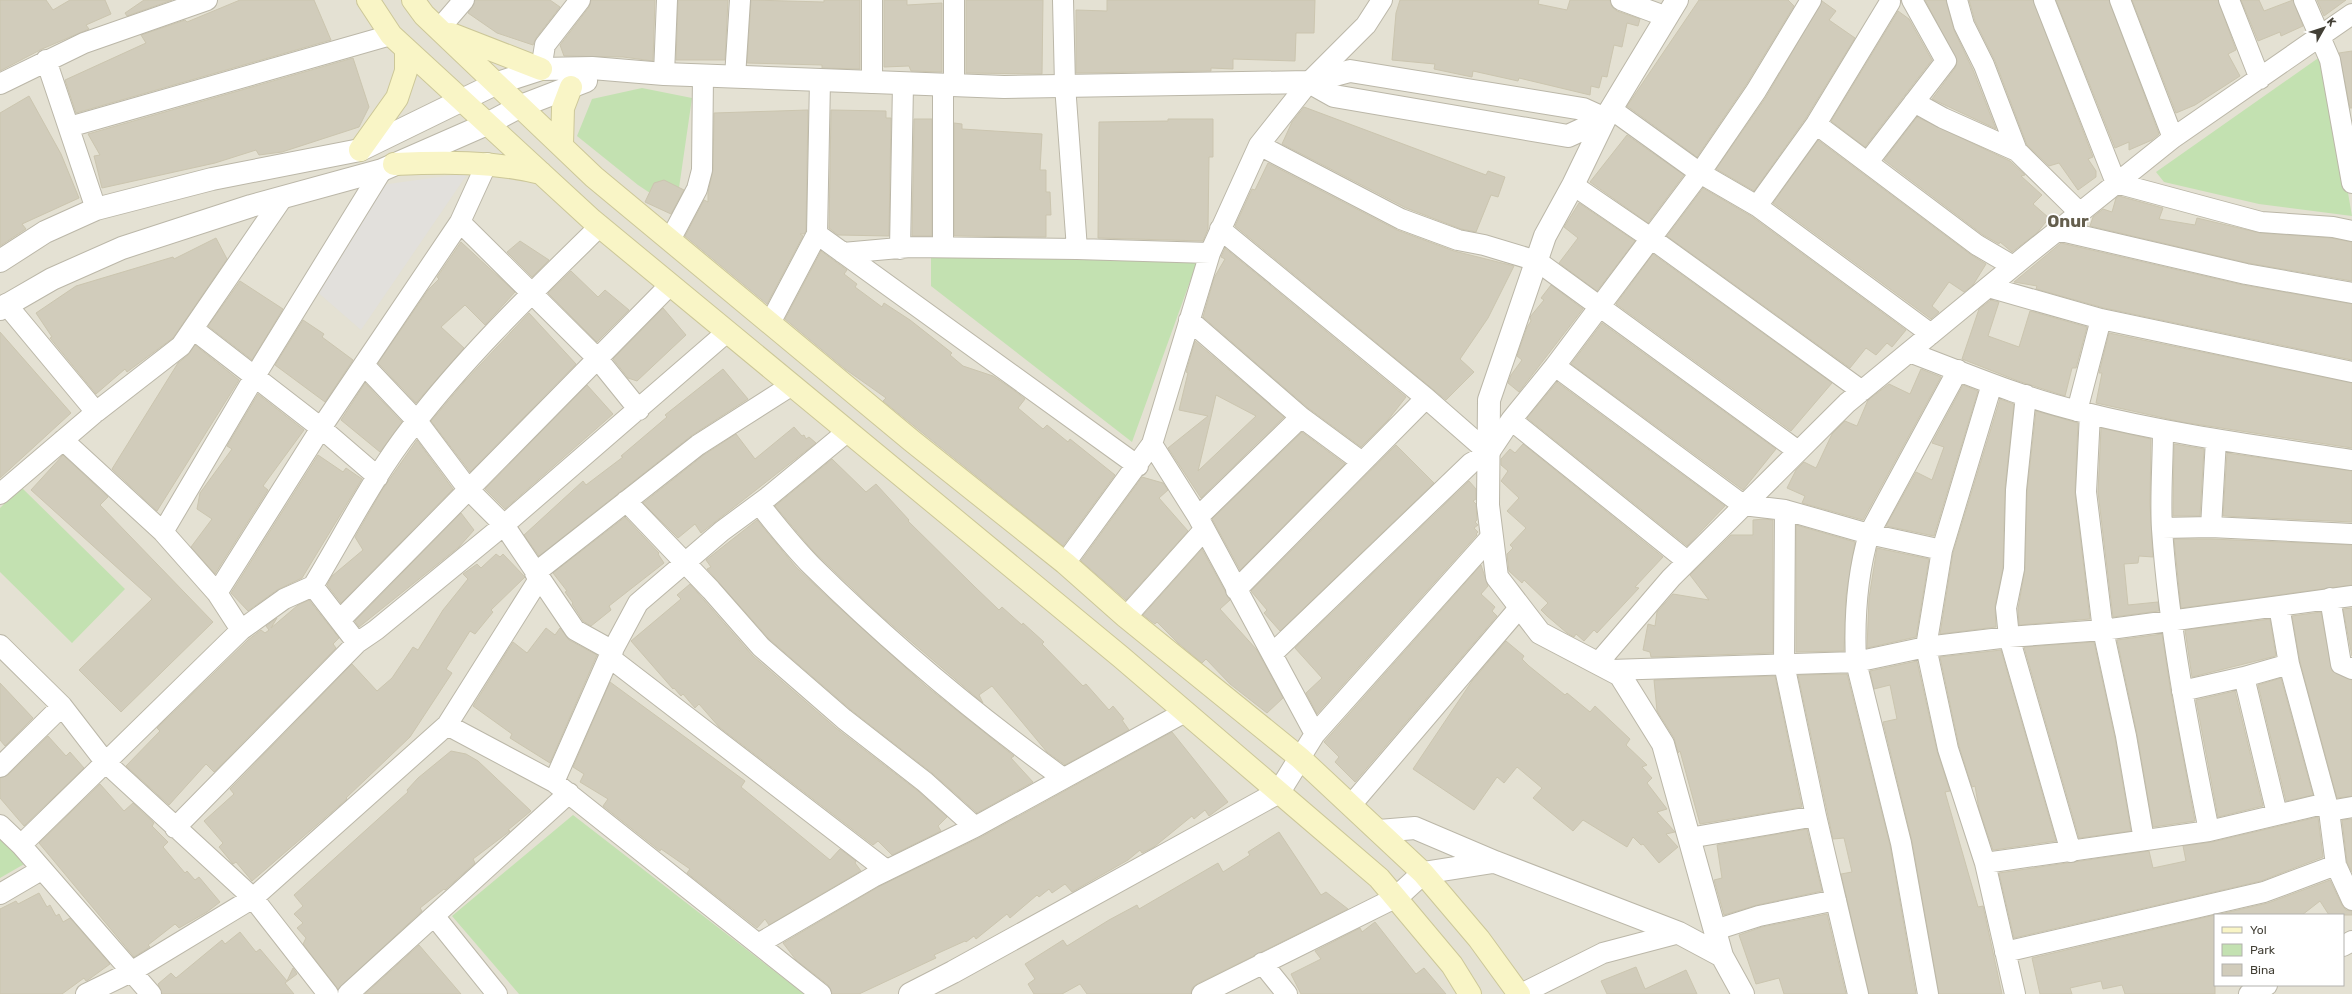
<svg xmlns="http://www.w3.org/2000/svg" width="2352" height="994" font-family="Rubik,sans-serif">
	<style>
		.residential { fill: #e4e1d3; fill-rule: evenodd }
		.green { fill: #c3e1b1 }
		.parking { fill: #e2e0dc }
		.building { fill: #d1ccbb; stroke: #cbc5af; fill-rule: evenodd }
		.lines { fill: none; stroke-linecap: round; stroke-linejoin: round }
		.minor-casing { stroke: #bbb7a8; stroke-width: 22 }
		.tertiary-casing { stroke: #bbb7a8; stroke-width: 24 }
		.secondary-casing { stroke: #ccc798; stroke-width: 24 }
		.minor { stroke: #fff; stroke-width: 20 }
		.tertiary { stroke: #fff; stroke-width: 22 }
		.secondary { stroke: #f9f5c6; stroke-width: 22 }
		.labels { text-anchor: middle; stroke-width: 3.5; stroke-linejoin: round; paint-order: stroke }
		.district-label { font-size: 17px; font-weight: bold; fill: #645e4d; stroke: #fff }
	</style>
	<rect width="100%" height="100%" fill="#f0efe5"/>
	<path class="residential" d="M0 0H2352V994H0ZM2215 915H2343V985H2215Z"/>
	<path class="green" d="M2324 54 2352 216 2259 204 2164 182 2156 172Z
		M642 88 692 98 679 188 674 209 638 185 577 136 592 99Z
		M931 252 1197 262 1132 442 931 286Z
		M21 487 125 589 72 643 0 572V508Z
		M573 815 804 994H519L452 916Z
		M0 833 26 863 0 878Z"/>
	<path class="parking" d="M468 173 361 330 314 289 381 185Z"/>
	<path class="building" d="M0 0H46L53 10 70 0H105L111 14 86 25 89 29 42 49 0 71Z
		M144 0H172L127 16 125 13Z
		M240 0H314L331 40 76 113 65 80 146 43 141 35 185 20 187 22Z
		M475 0H550L560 7 536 38 533 45 497 33 468 13Z
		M591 0H655L653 61 623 57 564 56 560 45 589 7Z
		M678 0H728L725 60H676Z
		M751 0 824 2V0H860V69L822 68V65L747 63Z
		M884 0H907V5L942 3V72L911 71 909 66 884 67Z
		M966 0H1043L1042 74 966 73Z
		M1107 0H1315L1314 33H1296L1295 61 1233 59V69L1211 68V71L1076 73V10L1107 11Z
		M1400 0H1539L1538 4 1567 10 1570 0H1610L1612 7 1617 11 1640 19 1638 26 1627 23 1622 47 1614 45 1607 77 1602 76 1599 88 1591 86 1590 95 1519 78 1518 81 1473 71 1472 77 1434 69 1435 64 1392 60 1396 13Z
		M1699 0H1788L1794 6 1746 85 1697 157 1627 106Z
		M1925 0H1946L1954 30 1973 70 1996 129 1932 99 1955 68 1957 61Z
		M1969 0H2033L2093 157 2088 159 2096 171V177L2078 190 2059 163 2049 166 2027 145 1995 61 1975 21Z
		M2056 0H2109L2159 134 2152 140 2129 150V142L2115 148Z
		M2132 0H2218L2236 50 2228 54 2240 76 2195 105 2176 113Z
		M2241 0H2259L2264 11 2293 0 2303 26 2281 36 2280 32 2258 41Z
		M2317 0H2346L2324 16Z
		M1822 1 1836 11 1829 20 1855 38 1806 118 1754 191 1716 169 1766 97Z
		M1898 11 1909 19 1932 60 1865 147 1831 121Z
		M2352 51V108H2350L2339 53Z
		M353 58 369 107 359 127 282 152 259 155 256 150 215 163 102 188 94 156 100 155 88 134Z
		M29 96 61 154 79 198 22 224 26 229 0 246V113Z
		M1304 107 1486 175 1488 171 1505 177 1498 197 1491 195 1476 232 1461 229 1406 208 1282 144 1292 122Z
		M808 110 806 231 804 234H800L803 236 767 304 685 236 704 200 708 202V192L713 170 714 113Z
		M831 110 886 111V118H891L889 236 838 235 829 228Z
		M1917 117 2010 161 2025 175 2021 176 2042 195 2033 204 2049 218 2037 233 2012 252 2000 242 1999 244 1983 235 1884 160Z
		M914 119H932V236H912Z
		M1168 119H1213V157H1209L1208 229 1203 241 1098 238 1099 122 1168 121Z
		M954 123 962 124V129L1042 134 1040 170H1046V192H1050L1051 215H1046V237L954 236Z
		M1627 135 1684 175 1648 223 1590 182Z
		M1818 140 1970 254 1986 264 1973 285 1964 292 1949 282 1932 306 1939 312 1931 319 1773 203Z
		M1268 163 1397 230 1454 251 1514 266 1488 318 1460 359 1474 372 1446 400 1235 226 1251 191 1252 189 1255 190Z
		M664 180 684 190 671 214 645 202 654 183Z
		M1703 188 1751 216 1906 330 1892 347 1887 343 1876 355 1866 348 1850 368 1667 236Z
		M2119 196 2163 208 2159 219 2195 225 2197 218 2260 233 2331 238 2352 242V281L2248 263 2090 226 2093 217 2103 209 2112 212 2116 198Z
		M1579 203 1635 241 1597 291 1559 263 1578 238 1564 227Z
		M216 238 227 259 173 338 127 372 125 369 96 394 50 338 52 337 36 313 76 286 173 257 174 259Z
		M520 241 549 260 532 277 507 252Z
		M461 242 515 292 485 325 465 305 441 327 464 348 416 403 378 363 428 290 439 279 437 277Z
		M2061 243 2243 285 2352 304V360L2104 308 2036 289 2037 286 2014 282Z
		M1225 248 1406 397 1388 420 1361 447 1308 408 1203 317 1214 278 1225 259 1221 257Z
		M821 251 847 270 844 274 857 284 855 287 882 307 884 303 910 320 952 353 950 355 963 366 993 376 1011 388 1025 399 1018 408 1043 429 1047 425 1068 442 1070 439 1115 475 1063 546 883 401 886 398 845 369 785 319Z
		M1653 254 1832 383 1791 431 1616 304Z
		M571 271 598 297 605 290 629 310 597 342 548 293Z
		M240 281 283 309 252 360 208 326Z
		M1551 285 1583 309 1519 392 1508 383 1511 375 1522 360 1517 356 1527 327 1531 321 1530 317 1544 300 1541 298Z
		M1991 300 1999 302 1988 336 2019 347 2030 311 2087 327 2076 368H2072L2065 396 2018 381 1962 359 1979 309Z
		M663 308 686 335 637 381 628 378 613 359Z
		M529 313 576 364 470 472 431 421 464 382Z
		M303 320 324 334 322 337 353 360 325 402 275 365Z
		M1602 323 1776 449 1743 490 1571 364Z
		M0 332 71 413 0 478Z
		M2109 333 2352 383V448L2182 422 2096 403 2102 373H2099Z
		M1195 341 1284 417 1201 498 1168 448 1208 416 1179 410 1188 373 1186 372ZM1216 395 1256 416 1198 471 1211 417Z
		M195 345 239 380 157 511 112 469 178 363 188 355Z
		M723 369 748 399 691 436 539 556 524 535 583 481 586 485 623 457 621 456 667 417 665 415Z
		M1921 369 1941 377 1863 520 1802 503 1805 496 1787 488 1796 470 1804 462 1816 468 1832 434 1845 421 1857 426 1868 400 1889 384 1910 394Z
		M1557 382 1725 506 1687 546 1527 418Z
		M365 383 402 422 380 452 341 420Z
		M587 385 613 414 505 509 485 489Z
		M1963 385 1978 391 1934 536 1886 526 1916 472 1932 480 1944 447 1932 443Z
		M258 394 304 430 263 486 268 490 215 574 191 547 212 519 197 509 200 493 232 449 227 446Z
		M2000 399 2014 404 2005 489 2003 568 1995 606 1996 627 1940 634 1953 553Z
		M2036 411 2078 423 2075 493 2090 619 2019 625 2018 609 2025 569 2027 491Z
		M794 427 802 436 804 435 806 439 809 437 816 443 701 533 695 524 678 538 643 503 705 454 736 434 755 459Z
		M2101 428 2151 439 2150 504 2153 557 2139 556 2138 563 2124 564 2128 605 2158 602 2159 611 2113 617 2098 492Z
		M1302 432 1345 464 1240 570 1212 519Z
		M417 440 453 489 341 603 327 585 332 576 363 550 355 537 382 490Z
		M1523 444 1663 557 1635 587 1639 588 1597 633 1594 630 1584 641 1576 634 1574 637 1567 633 1547 616 1541 610 1548 603 1524 580 1522 583 1509 571 1507 554 1513 548 1510 545 1526 528 1507 511 1519 498 1501 481 1508 471 1501 465V459L1510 449 1515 453Z
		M2174 444 2204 449 2200 516H2173Z
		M1396 445 1434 483 1280 631 1264 613 1267 610 1251 591Z
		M2227 453 2352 471V522L2223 516Z
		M63 455 108 497 100 505 213 622 121 712 79 670 152 599 31 490Z
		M318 455 343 472 346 468 362 479 302 578 277 590 248 611 231 593Z
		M832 459 866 492 876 484 909 520 908 521 975 587 999 610 1002 607 1022 625 1023 623 1044 642 1042 644 1083 686 1086 684 1109 710 1113 706 1124 719 1122 720 1129 730 1065 765 1047 752 992 686 979 695 983 703 879 614 813 551 775 506Z
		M1142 477 1163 483 1168 490 1159 498 1188 531 1126 600 1081 561Z
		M1469 481 1476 489V499L1473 501 1476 504 1477 520 1475 522 1478 525 1474 528 1478 532 1476 534 1477 535 1317 714 1306 693 1322 678 1295 648Z
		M461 513 474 530 459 547 359 627 355 621Z
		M625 517 659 553 658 554 664 563 609 606 611 610 591 626 583 621 572 604 573 603 565 592 567 591 553 573Z
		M1764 519 1773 520V653L1651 657 1650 652 1643 650 1648 624 1655 626 1657 612 1673 594 1709 600 1690 575 1731 535H1753V520Z
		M757 520 796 567 834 603 926 686 1014 756 1011 758 1033 782 977 813 932 773 851 710 769 639 707 569 711 567 706 560Z
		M1796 525 1855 542 1846 596 1844 651 1796 652Z
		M2174 539H2211L2352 545V585L2181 608Z
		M1877 548 1929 559 1916 637 1867 648 1869 598Z
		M1202 549 1230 600 1220 609 1257 650 1283 698 1267 713 1230 684 1206 659 1202 663 1178 643 1157 622 1155 624 1143 615Z
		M496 554 500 557 503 554 525 577 491 610 493 612 475 634 470 631 446 669 452 673 410 737 346 798 347 799 252 881 236 862 233 864 219 847 223 843 204 821 234 794 230 789 352 664 377 691 392 678 413 647 418 650 443 610 468 579 463 574 477 564 481 568Z
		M1481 565 1488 586 1481 594 1495 607 1492 611 1497 616 1355 782 1335 762 1339 757 1324 742Z
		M690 584 753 656 836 728 918 791 947 817 938 826 941 831 892 855 878 841 873 845 719 727 699 704 695 708 683 694 681 696 674 688 673 689 631 641 681 599 677 595Z
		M309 600 339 638 333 644 336 648 214 772 206 764 169 805 126 766 160 731 157 728 248 640 261 630 265 633 269 630 266 626 277 618 271 628 298 605Z
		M2352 608V656L2343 609Z
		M2321 612 2332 671 2352 680V796L2337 798 2300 662 2292 616Z
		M2270 619 2276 656 2192 677 2185 630Z
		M546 628 555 635 560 628 569 640 597 655 550 763 510 738 512 734 473 706 513 642 527 653Z
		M2162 634 2171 693 2195 821 2153 827 2137 734 2117 640Z
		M1506 641 1524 656 1522 659 1529 666 1565 695 1567 693 1590 712 1595 706 1630 739 1626 745 1647 765 1642 767 1652 778 1647 783 1667 809 1657 812 1675 832 1666 834 1678 847 1659 863 1643 844 1641 845 1633 837 1627 847 1583 820 1573 831 1533 798 1542 788 1517 767 1504 783 1497 777 1474 810 1413 769 1472 681Z
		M2094 642 2115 738 2131 831 2079 838 2024 647Z
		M2001 650 2056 841 1993 850 1979 809 1975 786 1972 787 1959 746 1940 657Z
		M1917 661 1937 751 1950 791 1945 792 1978 907 1983 906 2002 994H1939L1912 841 1883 722 1897 719 1890 685 1874 689 1870 671Z
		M1847 674 1890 845 1916 994H1869L1841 874 1852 872 1844 838 1833 839 1798 675Z
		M1775 676 1802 807 1700 824 1680 751 1678 753 1674 738 1657 711 1654 680Z
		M2281 678 2313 795 2286 801 2258 685Z
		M610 682 745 781 741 787 830 860 840 849 856 861 855 863 861 871 769 925 765 919 757 928 687 873 690 869 661 849 660 851 603 806 608 799 580 782 584 774 573 767Z
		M0 683 33 718 5 746 0 740Z
		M2235 691 2263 806 2218 817 2196 700Z
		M1172 732 1228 802 1209 816 1205 810 1194 819 1192 816 1154 847 1142 853 1140 850 1128 860 1072 892 1065 884 1052 893 1049 889 1039 897 1037 895 1010 918 1007 914 976 939 974 936 966 942 965 941 934 955 936 958 859 994H832L828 985 796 960 783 943 878 887 981 837Z
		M48 736 66 756 70 752 84 768 24 826 0 798V778L8 775Z
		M451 751 466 754 478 761 531 811 508 830 510 831 473 859 475 863 445 890 444 889 420 908 422 911 338 989 303 944 306 938 297 928 303 923 294 914 303 906 294 895 408 792 407 790 418 778Z
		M100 784 124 811 133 803 154 823 152 826 168 842 163 847 185 873 187 871 195 880 199 877 220 902 207 912 179 928 175 924 148 945 150 947 134 957 39 843Z
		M2318 817 2323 857 2261 881 2014 938 1999 873 2149 851 2153 868 2186 861 2183 846 2212 842Z
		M2352 819V872L2347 862 2342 820Z
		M1807 829 1822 891 1757 905 1724 915 1714 880 1722 878 1717 845Z
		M1279 832 1321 895 1326 892 1348 909 1197 984 1192 988 1191 994H1087L1080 984 1062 994H1034L1028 984 1035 979 1025 964 1063 940 1067 946 1109 920 1137 905 1139 909 1218 863 1223 872 1250 855 1248 852Z
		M2330 880 2342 905 2346 910 2352 911V915H2329L2320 901 2302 915H2216L2268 903Z
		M39 893 47 907 50 905 56 916 59 914 63 922 70 918 110 964 88 980 86 981 84 978 62 994H0V909L16 901 18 904Z
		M1827 914 1846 994H1784L1779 978 1756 984 1739 935 1762 927Z
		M2215 915V994H2125L2122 985 2103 989 2101 981 2070 988 2072 994H2040L2032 958Z
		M1375 922 1416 974 1424 968 1446 994H1301L1291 974 1321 959 1315 951 1360 928 1362 932Z
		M240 932 256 952 260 949 287 981 293 968 297 974 285 983 294 994H162L158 984 171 973 176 978 222 940 225 944Z
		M419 945 461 994H365Z
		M1636 967 1645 989 1686 970 1697 994H1607L1601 981Z"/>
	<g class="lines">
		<g class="minor-casing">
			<path id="minor" d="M954 0V86
				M1063 0 1065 85 1077 249
				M1621 0 1667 17
				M1957 0 1964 25 1984 65 2017 151 2079 212
				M2044 0 2116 183 2261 222 2333 227 2352 231
				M2120 0 2173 138
				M2229 0 2260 79
				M2304 0 2330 60 2352 183
				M439 29 464 0
				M46 60 96 209
				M541 69 545 45 580 0
				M664 74 667 0
				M735 77 740 0
				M872 83V0
				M0 84 84 43 207 0
				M943 85V247
				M1914 102 1943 118 2017 151
				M1611 109 1700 173 1757 206 1931 334
				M1816 124 1977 245 2013 266
				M69 127 391 35
				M1259 145 1401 219 1458 240 1484 245 1537 261 1798 451
				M1868 162 1946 61 1912 0
				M1573 185 1652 239 1862 391
				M1757 206 1816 124 1890 2
				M460 222 597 358 639 410
				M1220 229 1426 398 1489 453
				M2057 230 2246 274 2352 293
				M817 234 1138 466
				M670 240 697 189 702 170 703 75
				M900 249 903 84
				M843 253 910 247 1077 249 1210 253
				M1988 287 2101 319 2352 372
				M6 304 96 412
				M1189 320 1301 417 1362 462
				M770 323 817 234 820 80
				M193 329 321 428 378 477
				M1909 352C1965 373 2020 397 2078 411 2168 434 2260 446 2352 460
				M364 365 417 421 468 489 504 525 575 630 613 651
				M1555 366 1743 505 1785 510 1869 534 1942 550
				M1992 384 1942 550 1926 647 1948 749 1985 863 2015 994
				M2026 395 2016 490 2014 569 2006 608 2009 637 2071 852
				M2077 411 2101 319
				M2090 414 2086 492 2103 630 2126 736 2144 840
				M1511 420 1687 561
				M2163 430C2163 463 2160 496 2162 529 2169 631 2189 731 2209 831
				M63 440 163 532 217 593 241 630
				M1152 444 1198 517 1315 734 1300 758
				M0 494 96 412 181 346 283 197
				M626 501 711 590 761 647 844 719 925 782 975 827
				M759 504C776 525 793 547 812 566 890 643 975 714 1063 778
				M1785 510 1784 664 1816 816 1858 994
				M1198 517 1301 417
				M2211 527 2216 440
				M2162 528 2211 527 2352 534
				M163 532 255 376 382 170
				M1065 563 1152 444 1210 253 1259 145 1309 82 1366 25 1382 0
				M535 573 698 445 792 385
				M313 586C345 533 374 475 412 427 468 354 534 291 600 226
				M1236 590 1426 398
				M217 593 321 428 460 222 487 163
				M2330 598 2341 664 2352 669
				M2279 606 2289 664 2329 811 2336 865 2352 900
				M1126 617 1203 531
				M340 620 670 285
				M0 645 62 706 106 763 253 898 328 994
				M1272 654 1471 463 1489 453 1511 420 1555 366 1700 173 1756 91 1811 0
				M609 657 886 870
				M1598 663 1671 578 1847 403 2027 255 2173 138 2352 14
				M1611 670 1856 662 1926 647 2009 637 2103 630 2352 596
				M2244 677 2277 814
				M2182 691 2244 677 2289 664
				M447 725 554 782 821 994
				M1315 734 1491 537
				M0 767 62 706
				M554 782 609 657 638 603 722 531 768 497 848 431
				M1351 805 1520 607
				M2329 811 2352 807
				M0 825 21 845 151 994
				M175 828 357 643
				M1689 838 1816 816
				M21 845 241 630 284 599 313 586 357 643 376 630 504 525 727 332
				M1985 863 2209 831 2327 803
				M0 894 41 870
				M435 917 497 994
				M1715 930 1759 916 1836 900
				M758 944 873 877 975 827 1185 712
				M2343 946 2352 941
				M2005 952 2264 892 2336 865
				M1262 963 1287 994
				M86 994 131 972 253 898 447 725 539 579
				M348 994 569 793
				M1202 994 1397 897
				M1521 994 1603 953 1679 933
				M1928 994 1901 843 1856 662C1854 619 1857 575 1869 534L1958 370
				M2249 994 2267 985"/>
		</g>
		<g class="tertiary-casing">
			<path id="tertiary" d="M1677 0 1605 119 1573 185 1545 236 1489 400 1488 505 1497 577 1540 633 1620 675 1663 744 1722 956 1743 994
				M1309 82 1334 96 1568 136 1605 119
				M0 261 45 232 96 209 212 179 360 150 495 84 541 69 592 68 664 74 1004 87 1309 82 1350 71 1583 109 1605 119
				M0 309 52 279 122 248 251 206 382 170 487 124 521 106 586 81
				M1379 831 1415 828 1495 862 1679 933 1722 956
				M1397 897 1423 873 1493 862
				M910 994 953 972 1279 792 1300 758"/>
		</g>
		<g class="secondary-casing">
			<path id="secondary" d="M368 0 391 35 592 220 1121 657 1379 878 1452 965 1470 994
				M413 0 424 15 594 177 912 441 1065 563 1126 617 1300 758 1423 873 1479 939 1519 994
				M451 34 541 69
				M562 145 563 108 571 87
				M360 150 397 98 406 71V49
				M394 164C444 162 492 161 541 173"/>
		</g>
		<use href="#minor" class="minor"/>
		<use href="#tertiary" class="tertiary"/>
		<use href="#secondary" class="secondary"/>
	</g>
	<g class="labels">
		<g class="district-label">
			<text x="2068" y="227">Onur</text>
		</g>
	</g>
	<rect x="2214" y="914" width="130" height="72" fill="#ffffff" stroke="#b3b2ae"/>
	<rect x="2222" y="927" width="20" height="6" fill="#f9f5c6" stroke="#b3b2ae"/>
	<text x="2250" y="934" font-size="12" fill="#423f35">Yol</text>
	<rect x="2222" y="944" width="20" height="12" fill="#c3e1b1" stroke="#b3b2ae"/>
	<text x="2250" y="954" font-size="12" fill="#423f35">Park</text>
	<rect x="2222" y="964" width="20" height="12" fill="#d1ccbb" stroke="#b3b2ae"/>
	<text x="2250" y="974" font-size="12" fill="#423f35">Bina</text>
	<g transform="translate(2324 28) rotate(51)" stroke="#ffffff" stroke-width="3" paint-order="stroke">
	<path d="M0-3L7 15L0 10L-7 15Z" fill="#423f35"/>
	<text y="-6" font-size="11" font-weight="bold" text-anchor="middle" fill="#423f35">K</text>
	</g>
</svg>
